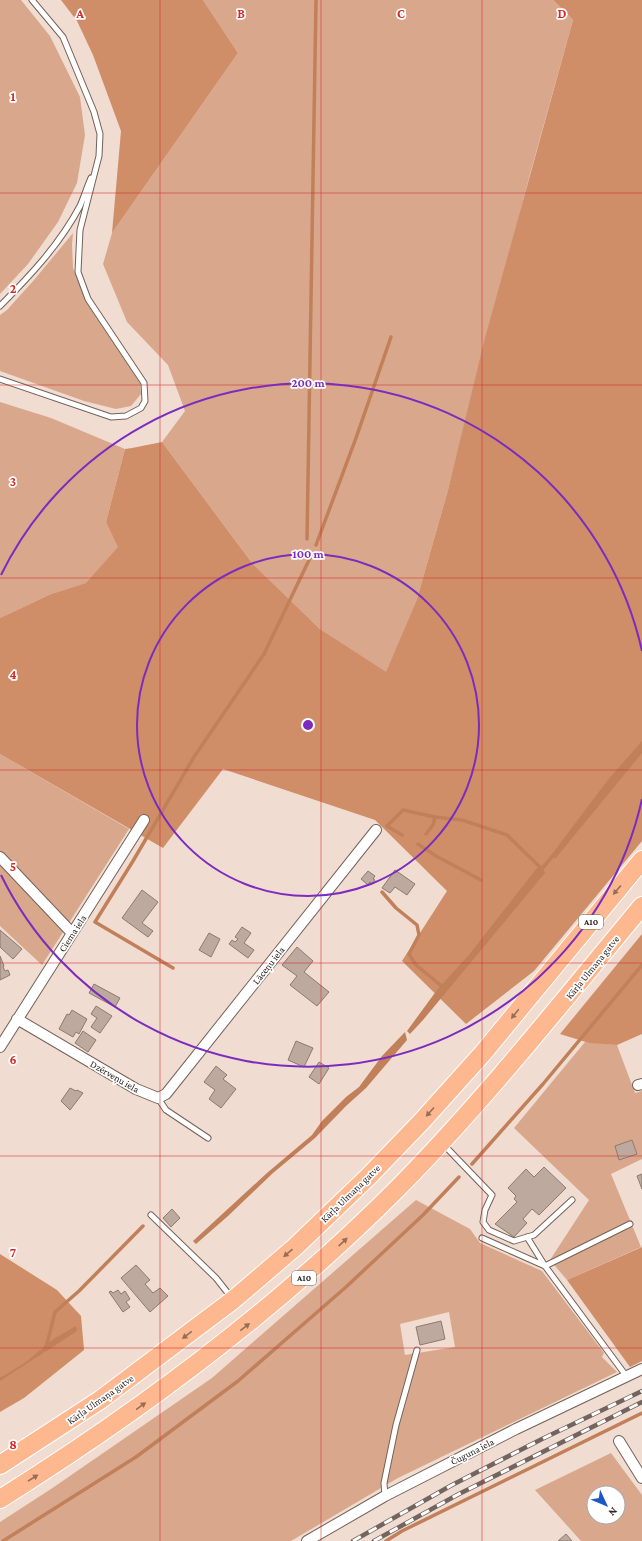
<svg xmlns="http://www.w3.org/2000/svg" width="642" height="1541" font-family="'Crimson Pro',serif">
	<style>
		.green { fill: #d9a88c; fill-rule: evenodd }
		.forest { fill: #cf8e67 }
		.water { fill: #c1805a }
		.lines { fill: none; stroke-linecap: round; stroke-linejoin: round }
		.stream { stroke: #c1805a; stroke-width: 3.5 }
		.building { fill: #bda99e; stroke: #8d7b70 }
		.lane-casing { stroke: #746258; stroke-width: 7 }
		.street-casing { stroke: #746258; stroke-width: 12 }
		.highway-casing { stroke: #fff; stroke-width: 20 }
		.lane { stroke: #fff; stroke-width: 5 }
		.street { stroke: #fff; stroke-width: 10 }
		.highway { stroke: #fdb890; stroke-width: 18 }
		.rail-casing { stroke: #72655f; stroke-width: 4.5 }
		.rail { stroke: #fff; stroke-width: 3; stroke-dasharray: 9; stroke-linecap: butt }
		.oneway { fill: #956e58 }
		.grid { fill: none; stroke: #d62828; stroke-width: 1; stroke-opacity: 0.55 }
		.ring { fill: none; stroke: #7b2cbf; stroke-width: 2 }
		.labels { text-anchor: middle; stroke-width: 3.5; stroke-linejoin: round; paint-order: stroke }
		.shield { fill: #fff; stroke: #6c6664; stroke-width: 1 }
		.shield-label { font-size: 9px; font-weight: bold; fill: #2d2521 }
		.street-label { font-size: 10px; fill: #2d2521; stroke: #fff }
		.grid-label { font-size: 13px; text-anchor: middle; font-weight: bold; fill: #d62828; stroke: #fff; stroke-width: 3.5; stroke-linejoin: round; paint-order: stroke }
		.centre { fill: #7b2cbf; stroke: #fff; stroke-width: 2 }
		.ring-label { font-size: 12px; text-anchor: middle; font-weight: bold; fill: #7b2cbf; stroke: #fff; stroke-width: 3.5; stroke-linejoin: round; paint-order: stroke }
	</style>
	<rect width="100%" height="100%" fill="#f0dcd0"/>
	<path class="green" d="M0 0H21L50 36 80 97 85 135 77 183 58 222 28 264 0 294Z
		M203 0H553L573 20 530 174 448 490 417 599 386 673 320 629 252 563 162 442 185 411 168 365 127 322 103 264 112 233 238 53Z
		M73 233 72 244 73 268 89 306 140 383 141 394 131 406 116 409 84 401 0 371V315L7 310 34 280Z
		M0 402 51 418 125 449 106 522 119 547 87 583 51 594 0 618Z
		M0 754 129 829 42 965 0 926Z
		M585 1042 617 1045 635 1093 642 1091V1159L611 1174 641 1247 567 1280 550 1260 589 1200 514 1128Z
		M416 1200 470 1229 480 1243 542 1271 604 1353 602 1357 617 1372 398 1478 291 1541H0V1522L51 1489 212 1378ZM449 1312 455 1347 405 1355 400 1324Z
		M611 1453 642 1495V1541H581L535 1490ZM594 1493H618V1517H594Z"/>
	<path class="forest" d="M61 0H203L238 53 112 233 121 131 93 55 77 21Z
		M553 0H642V841L534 971 466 1024 402 961 447 891 375 820 223 769 163 848 0 754V618L51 594 86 583 118 547 106 522 125 449 132 448 162 442 252 563 320 629 386 672 417 599 448 490 485 338 573 20Z
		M642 934V1034L617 1045 589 1043 560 1034Z
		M642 1247V1361L630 1367 567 1280Z
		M0 1254 57 1290 81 1316 84 1350 24 1398 0 1412Z"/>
	<path class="water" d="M642 741V753L555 859 553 855 555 850 607 781Z
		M537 868H543L545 873 423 1020 410 1034 407 1031 437 990 468 956Z
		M405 1032 407 1040 366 1088 346 1106 315 1138 273 1173 228 1216 196 1244 193 1241 267 1173 312 1135 322 1121 346 1097 359 1087 382 1056Z
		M76 1326 77 1330 74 1333 45 1352 43 1347 55 1338Z
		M40 1350 43 1353 0 1381V1378L26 1362Z"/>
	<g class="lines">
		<path class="stream" d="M307 539 316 0
			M316 545 356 438 391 337
			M426 834 433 825 435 817
			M402 835 387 826 403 810 435 817 462 820 507 835 542 869
			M418 844 436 856 481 880
			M540 871 556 852
			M382 892 396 908 417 925 419 935 409 954 416 965 444 988
			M173 968 95 922 133 861 194 757 264 654 310 558
			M472 1164 543 1084 642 965
			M39 1354 46 1348 55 1312 79 1291 143 1226
			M3 1541 136 1457 238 1381 346 1287 423 1215 459 1177
			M386 1541 402 1531 642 1413"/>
	</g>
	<path class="building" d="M395 870 415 884 407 895 395 887 390 893 382 888Z
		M368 871 375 876 373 879 375 880 372 884 370 882 368 885 361 879Z
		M142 890 158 902 142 923 153 931 148 937 122 918Z
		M242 927 251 933 244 943 254 950 248 958 229 944 232 940 235 942 238 939 235 937Z
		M0 930 22 949 13 959 0 947Z
		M209 933 220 939 211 957 199 950Z
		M297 947 313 961 304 972 329 992 317 1006 290 985 297 976 282 965Z
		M0 956 4 966 3 967 5 971 8 970 10 975 0 980Z
		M94 984 120 998 115 1007 89 993Z
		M96 1006 112 1016 100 1033 91 1027 97 1018 91 1014Z
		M72 1010 87 1019 79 1034 76 1032 73 1037 59 1029 67 1014 69 1015Z
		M83 1031 96 1040 88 1052 75 1043Z
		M296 1041 313 1048 304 1067 288 1060Z
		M319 1062 329 1068 319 1084 309 1077Z
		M216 1066 227 1075 223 1079 236 1089 221 1108 209 1099 215 1090 204 1082Z
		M70 1088 76 1091 77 1090 83 1093 70 1110 61 1101Z
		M632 1140 637 1154 619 1160 615 1146Z
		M544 1167 566 1188 539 1215 532 1209 523 1219 527 1223 514 1237 495 1224 517 1202 514 1199 516 1196 508 1188 526 1169 534 1177Z
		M642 1174V1189L637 1176Z
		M172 1209 180 1218 171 1227 163 1218Z
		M136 1265 150 1280 145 1284 153 1293 160 1288 168 1296 150 1312 121 1278Z
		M118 1290 121 1294 125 1291 130 1299 126 1302 130 1307 123 1312 109 1292 111 1291 113 1293Z
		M441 1321 445 1339 420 1345 416 1327Z
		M566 1534 572 1541H558Z"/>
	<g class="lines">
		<g class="lane-casing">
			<path id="lane" d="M0 306C30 276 60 244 80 206 84 197 87 187 91 178
				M0 379 111 417 126 416 141 408 145 401 144 383 88 299 78 272 80 230 99 156 100 134 94 112 63 37 32 0
				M158 1098 166 1110 208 1138
				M443 1144 492 1195 485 1210 483 1222 489 1230 514 1241 534 1235 572 1200
				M151 1215 216 1278 231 1297
				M527 1237 545 1266 627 1377
				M482 1238 545 1266 630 1224
				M385 1496 384 1483 396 1425 417 1350"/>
		</g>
		<g class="street-casing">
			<path id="street" d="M0 857 72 933
				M17 1019 136 1089 158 1098 166 1094 376 830
				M0 1047 144 820
				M638 1085 642 1084
				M619 1441 642 1478
				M307 1541 385 1496 516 1429 642 1369"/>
		</g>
		<g class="highway-casing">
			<path id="highway" d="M0 1465 100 1400 233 1300 295 1247 368 1177 422 1121 483 1053 642 860
				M0 1499C144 1409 276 1310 396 1190 484 1101 562 1002 642 906"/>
		</g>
		<use href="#lane" class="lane"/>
		<use href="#street" class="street"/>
		<use href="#highway" class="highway"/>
		<g class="rail-casing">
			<path id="rail" d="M353 1541 452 1485 542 1439 642 1391
				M374 1541 457 1495 642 1402"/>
		</g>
		<use href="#rail" class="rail"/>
	</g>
	<defs><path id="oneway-solid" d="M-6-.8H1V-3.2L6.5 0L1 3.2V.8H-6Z"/></defs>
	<g class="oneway">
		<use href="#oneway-solid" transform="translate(617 890) rotate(130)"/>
		<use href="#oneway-solid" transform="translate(515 1014) rotate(129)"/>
		<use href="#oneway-solid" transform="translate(430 1112) rotate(132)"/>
		<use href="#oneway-solid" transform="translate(343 1242) rotate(-43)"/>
		<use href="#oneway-solid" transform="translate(288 1253) rotate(139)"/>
		<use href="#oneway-solid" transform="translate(245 1327) rotate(-38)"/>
		<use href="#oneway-solid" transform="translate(187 1335) rotate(142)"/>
		<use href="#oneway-solid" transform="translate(141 1406) rotate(-36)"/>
		<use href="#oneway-solid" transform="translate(33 1478) rotate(-32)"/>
	</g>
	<path class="grid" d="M160 0V1541M321 0V1541M482 0V1541M0 193H642M0 385H642M0 578H642M0 770H642M0 963H642M0 1156H642M0 1348H642"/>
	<g class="ring">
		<circle cx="308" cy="725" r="171"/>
		<path d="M642 799A342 342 0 0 1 1 875M1 575A342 342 0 0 1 642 651"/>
	</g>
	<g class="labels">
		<g class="shield">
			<rect x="579" y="915" width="24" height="14" rx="3"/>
			<rect x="292" y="1271" width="24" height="14" rx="3"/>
		</g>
		<g class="shield-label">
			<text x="591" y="925">A10</text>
			<text x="304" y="1281">A10</text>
		</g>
		<g class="street-label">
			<text transform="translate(72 933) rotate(-57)" y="4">Ciema iela</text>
			<text transform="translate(268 965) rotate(-52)" y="4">Lāceņu iela</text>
			<text transform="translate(592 967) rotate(-51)" y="4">Kārļa Ulmaņa gatve</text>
			<text transform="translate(115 1076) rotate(30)" y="4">Dzērveņu iela</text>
			<text transform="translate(350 1193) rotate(-44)" y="4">Kārļa Ulmaņa gatve</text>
			<text transform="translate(100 1399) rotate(-35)" y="4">Kārļa Ulmaņa gatve</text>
			<text transform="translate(472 1451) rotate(-27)" y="4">Čuguna iela</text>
		</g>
	</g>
	<g class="grid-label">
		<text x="80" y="18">A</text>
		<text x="241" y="18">B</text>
		<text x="401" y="18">C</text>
		<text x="562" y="18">D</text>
		<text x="13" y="101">1</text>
		<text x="13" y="293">2</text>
		<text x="13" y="486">3</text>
		<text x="13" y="679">4</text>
		<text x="13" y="871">5</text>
		<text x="13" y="1064">6</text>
		<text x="13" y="1257">7</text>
		<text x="13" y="1449">8</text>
	</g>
	<circle cx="308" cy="725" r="6" class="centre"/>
	<g class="ring-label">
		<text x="308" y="387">200 m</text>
		<text x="308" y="558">100 m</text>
	</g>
	<g transform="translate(606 1505) rotate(134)"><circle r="19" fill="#ffffff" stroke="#aba8a6"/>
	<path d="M0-3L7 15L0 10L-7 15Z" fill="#1d59c6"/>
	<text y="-6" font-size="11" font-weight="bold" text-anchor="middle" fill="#2d2521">N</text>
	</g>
</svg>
